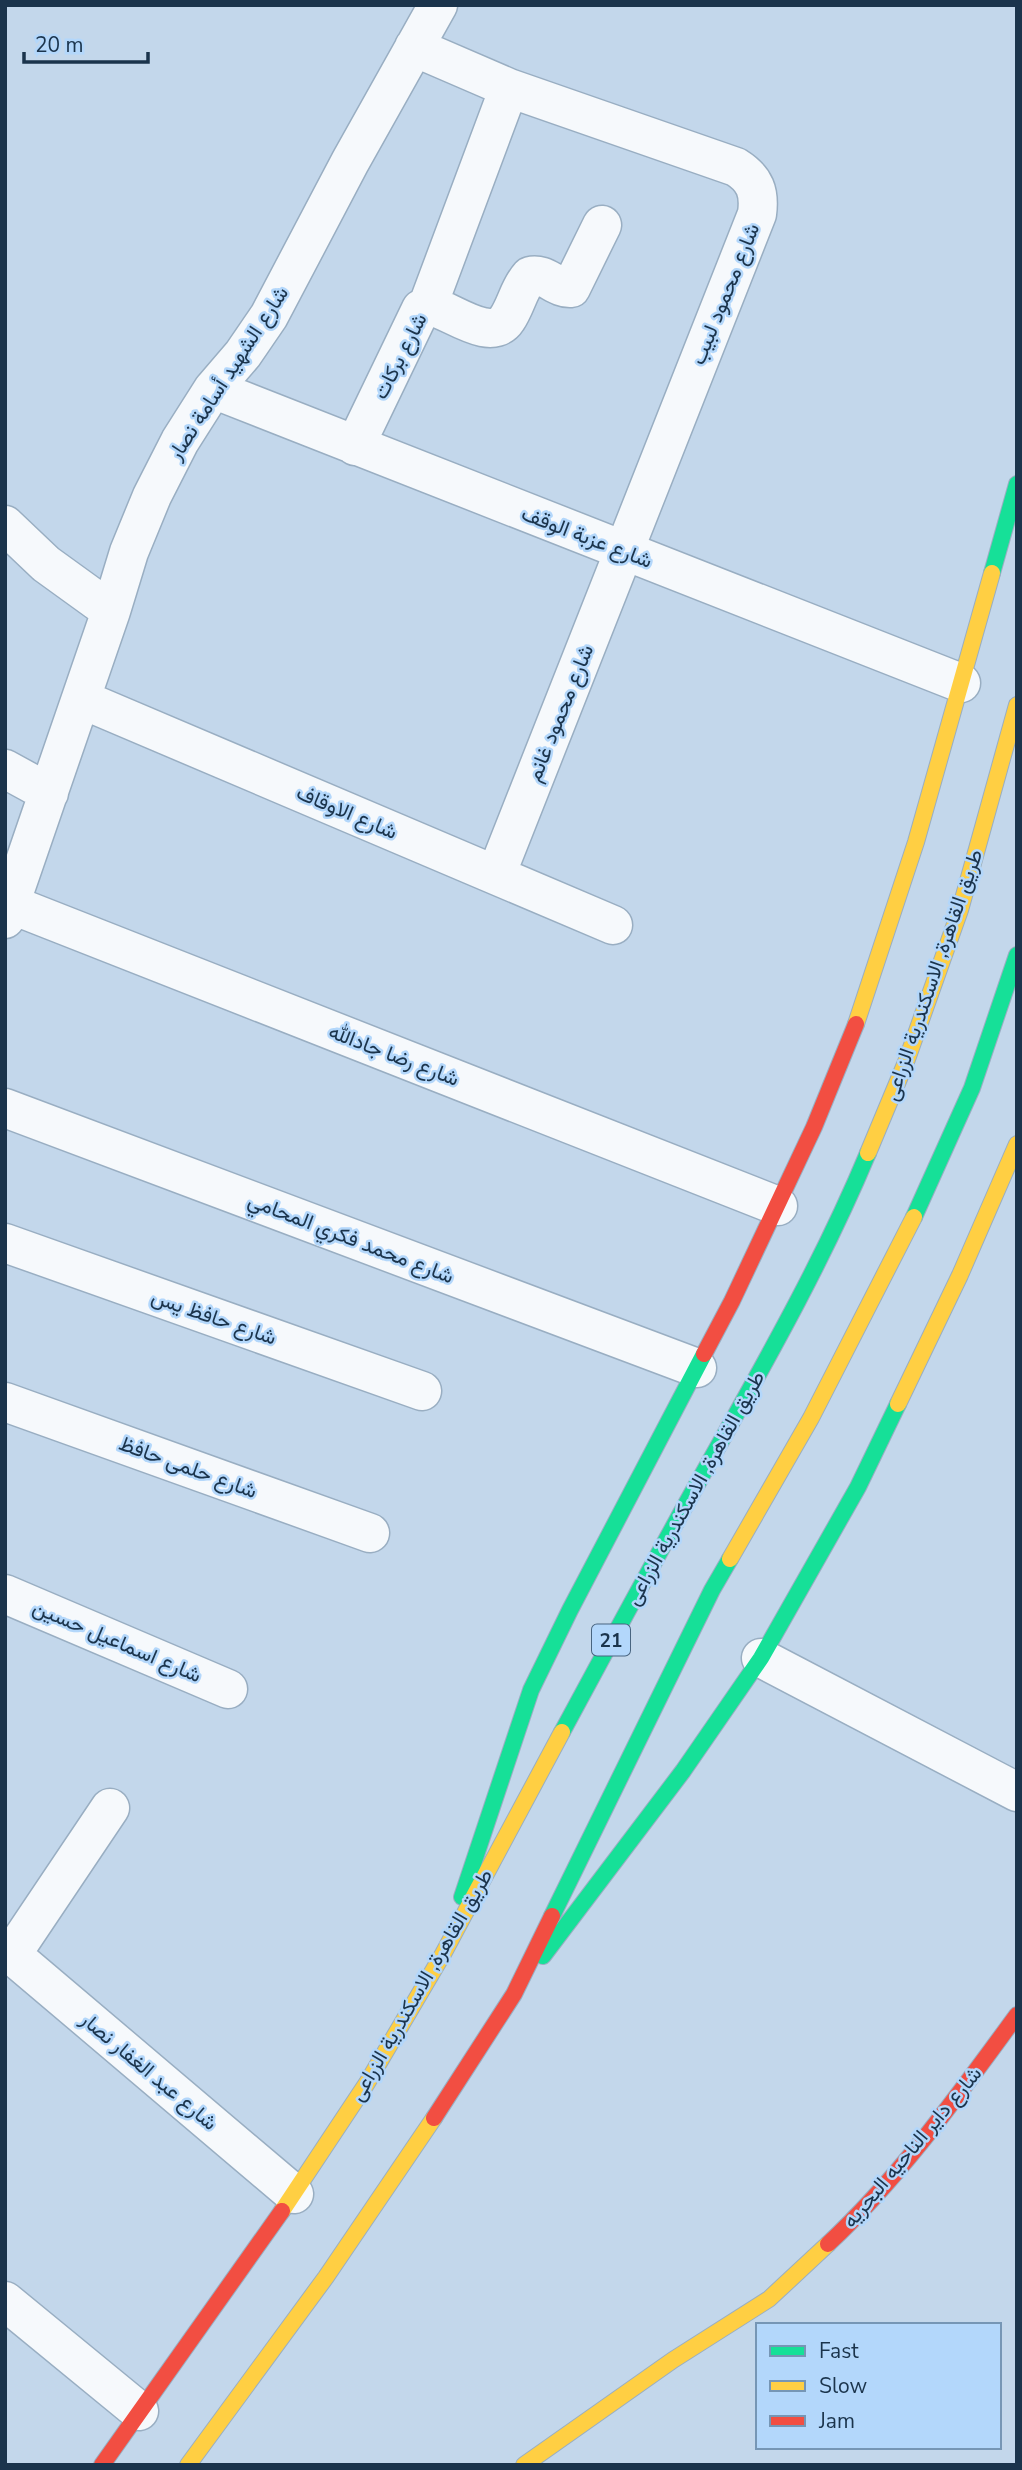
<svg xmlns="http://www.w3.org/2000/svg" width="1022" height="2470" font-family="'Nunito Sans',Vazirmatn,sans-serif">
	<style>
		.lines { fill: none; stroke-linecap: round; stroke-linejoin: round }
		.street-casing { stroke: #99aec2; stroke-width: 41 }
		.fast-casing { stroke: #99aec2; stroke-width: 18 }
		.slow-casing { stroke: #99aec2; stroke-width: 18 }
		.jam-casing { stroke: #99aec2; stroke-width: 18 }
		.street { stroke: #f6f9fc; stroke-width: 38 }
		.fast { stroke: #16e098; stroke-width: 16 }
		.slow { stroke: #ffcf43; stroke-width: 16 }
		.jam { stroke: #f24e42; stroke-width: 16 }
		.labels { text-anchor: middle; stroke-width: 5; stroke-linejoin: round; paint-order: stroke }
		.shield { fill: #b3d7fb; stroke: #496580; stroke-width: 2 }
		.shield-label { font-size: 19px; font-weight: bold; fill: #1b344c }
		.street-label { font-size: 21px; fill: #1b344c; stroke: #b3d7fb }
	</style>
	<rect width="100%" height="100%" fill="#c3d7eb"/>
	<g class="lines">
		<g class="street-casing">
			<path id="street" d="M414 47 509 88 736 167C755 179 760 192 757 214L496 875
				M428 305 509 88
				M213 389 961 683
				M355 446 421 309 428 305C449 309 491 344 507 319 516 306 519 288 530 276 545 272 556 289 571 288L602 225
				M5 525 46 564 111 611
				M81 699 613 925
				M5 769 49 793
				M10 904 778 1206
				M5 919 111 611 129 552 152 496 180 441 213 389 243 354 269 316 350 162 438 5
				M5 1108 697 1368
				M5 1243 422 1391
				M5 1402 370 1533
				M5 1594 228 1689
				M761 1658 1017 1792
				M5 1949 294 2194
				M12 1954 110 1808
				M5 2301 139 2411"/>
		</g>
		<g class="fast-casing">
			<path id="fast" d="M992 573 1017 484
				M914 1217 972 1088 1017 955
				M562 1732C608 1647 653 1563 700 1479 759 1373 821 1266 868 1153
				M462 1897 531 1690 570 1610 704 1354
				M552 1916 712 1590 730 1559
				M543 1956 683 1771 761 1658 858 1487 898 1404"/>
		</g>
		<g class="slow-casing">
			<path id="slow" d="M856 1024 916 842 992 573
				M868 1153 906 1062 960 910 1017 705
				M898 1404 960 1275 1017 1144
				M730 1559 811 1418 914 1217
				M282 2211 367 2083 443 1954 562 1732
				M188 2465 326 2277 434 2118
				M524 2465 673 2360 769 2299 828 2244"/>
		</g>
		<g class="jam-casing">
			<path id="jam" d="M704 1354 732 1301 814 1127 856 1024
				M434 2118 514 1994 552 1916
				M828 2244C900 2177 959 2094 1017 2015
				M102 2465 282 2211"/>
		</g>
		<use href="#street" class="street"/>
		<use href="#fast" class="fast"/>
		<use href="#slow" class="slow"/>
		<use href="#jam" class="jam"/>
	</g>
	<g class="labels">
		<rect class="shield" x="592" y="1624.5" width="38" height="31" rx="5"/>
		<g class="shield-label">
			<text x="611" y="1647">21</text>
		</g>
		<g class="street-label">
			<text transform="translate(725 294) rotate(-68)" y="7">شارع محمود لبيب</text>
			<text transform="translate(400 356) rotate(-63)" y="7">شارع بركات</text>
			<text transform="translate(228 373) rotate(-57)" y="7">شارع الشهيد أسامة نصار</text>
			<text transform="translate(587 537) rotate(21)" y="7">شارع عزبة الوقف</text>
			<text transform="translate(560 713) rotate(-68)" y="7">شارع محمود غانم</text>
			<text transform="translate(347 812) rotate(23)" y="7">شارع الاوقاف</text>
			<text transform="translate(933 975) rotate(-71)" y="7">طريق القاهرة, الاسكندرية الزراعى</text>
			<text transform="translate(394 1055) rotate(21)" y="7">شارع رضا جادالله</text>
			<text transform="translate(351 1238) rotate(21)" y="7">شارع محمد فكري المحامي</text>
			<text transform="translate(214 1317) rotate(19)" y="7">شارع حافظ يس</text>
			<text transform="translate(188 1467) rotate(20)" y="7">شارع حلمى حافظ</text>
			<text transform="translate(695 1488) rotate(-61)" y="7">طريق القاهرة, الاسكندرية الزراعى</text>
			<text transform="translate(117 1641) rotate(23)" y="7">شارع اسماعيل حسين</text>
			<text transform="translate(421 1985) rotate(-60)" y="7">طريق القاهرة, الاسكندرية الزراعى</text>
			<text transform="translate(149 2071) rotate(40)" y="7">شارع عبد الغفار نصار</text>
			<text transform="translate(912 2147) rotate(-50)" y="7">شارع داير الناحيه البحريه</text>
		</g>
	</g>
	<rect width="1022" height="2470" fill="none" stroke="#1b344c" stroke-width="14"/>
	<rect x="756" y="2323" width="245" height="126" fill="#b3d7fb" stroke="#7696b5" stroke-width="2"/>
	<rect x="770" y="2346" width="35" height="10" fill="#16e098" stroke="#7696b5" stroke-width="2"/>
	<text x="819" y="2358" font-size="21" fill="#1b344c">Fast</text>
	<rect x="770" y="2381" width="35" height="10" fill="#ffcf43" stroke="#7696b5" stroke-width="2"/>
	<text x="819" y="2393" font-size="21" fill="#1b344c">Slow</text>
	<rect x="770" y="2416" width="35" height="10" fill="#f24e42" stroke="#7696b5" stroke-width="2"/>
	<text x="819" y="2428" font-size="21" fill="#1b344c">Jam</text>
	<path d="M24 52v10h124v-10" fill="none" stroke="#1b344c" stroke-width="3.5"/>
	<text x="35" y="52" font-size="21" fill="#1b344c" stroke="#b3d7fb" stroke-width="5" paint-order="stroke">20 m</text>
</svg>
